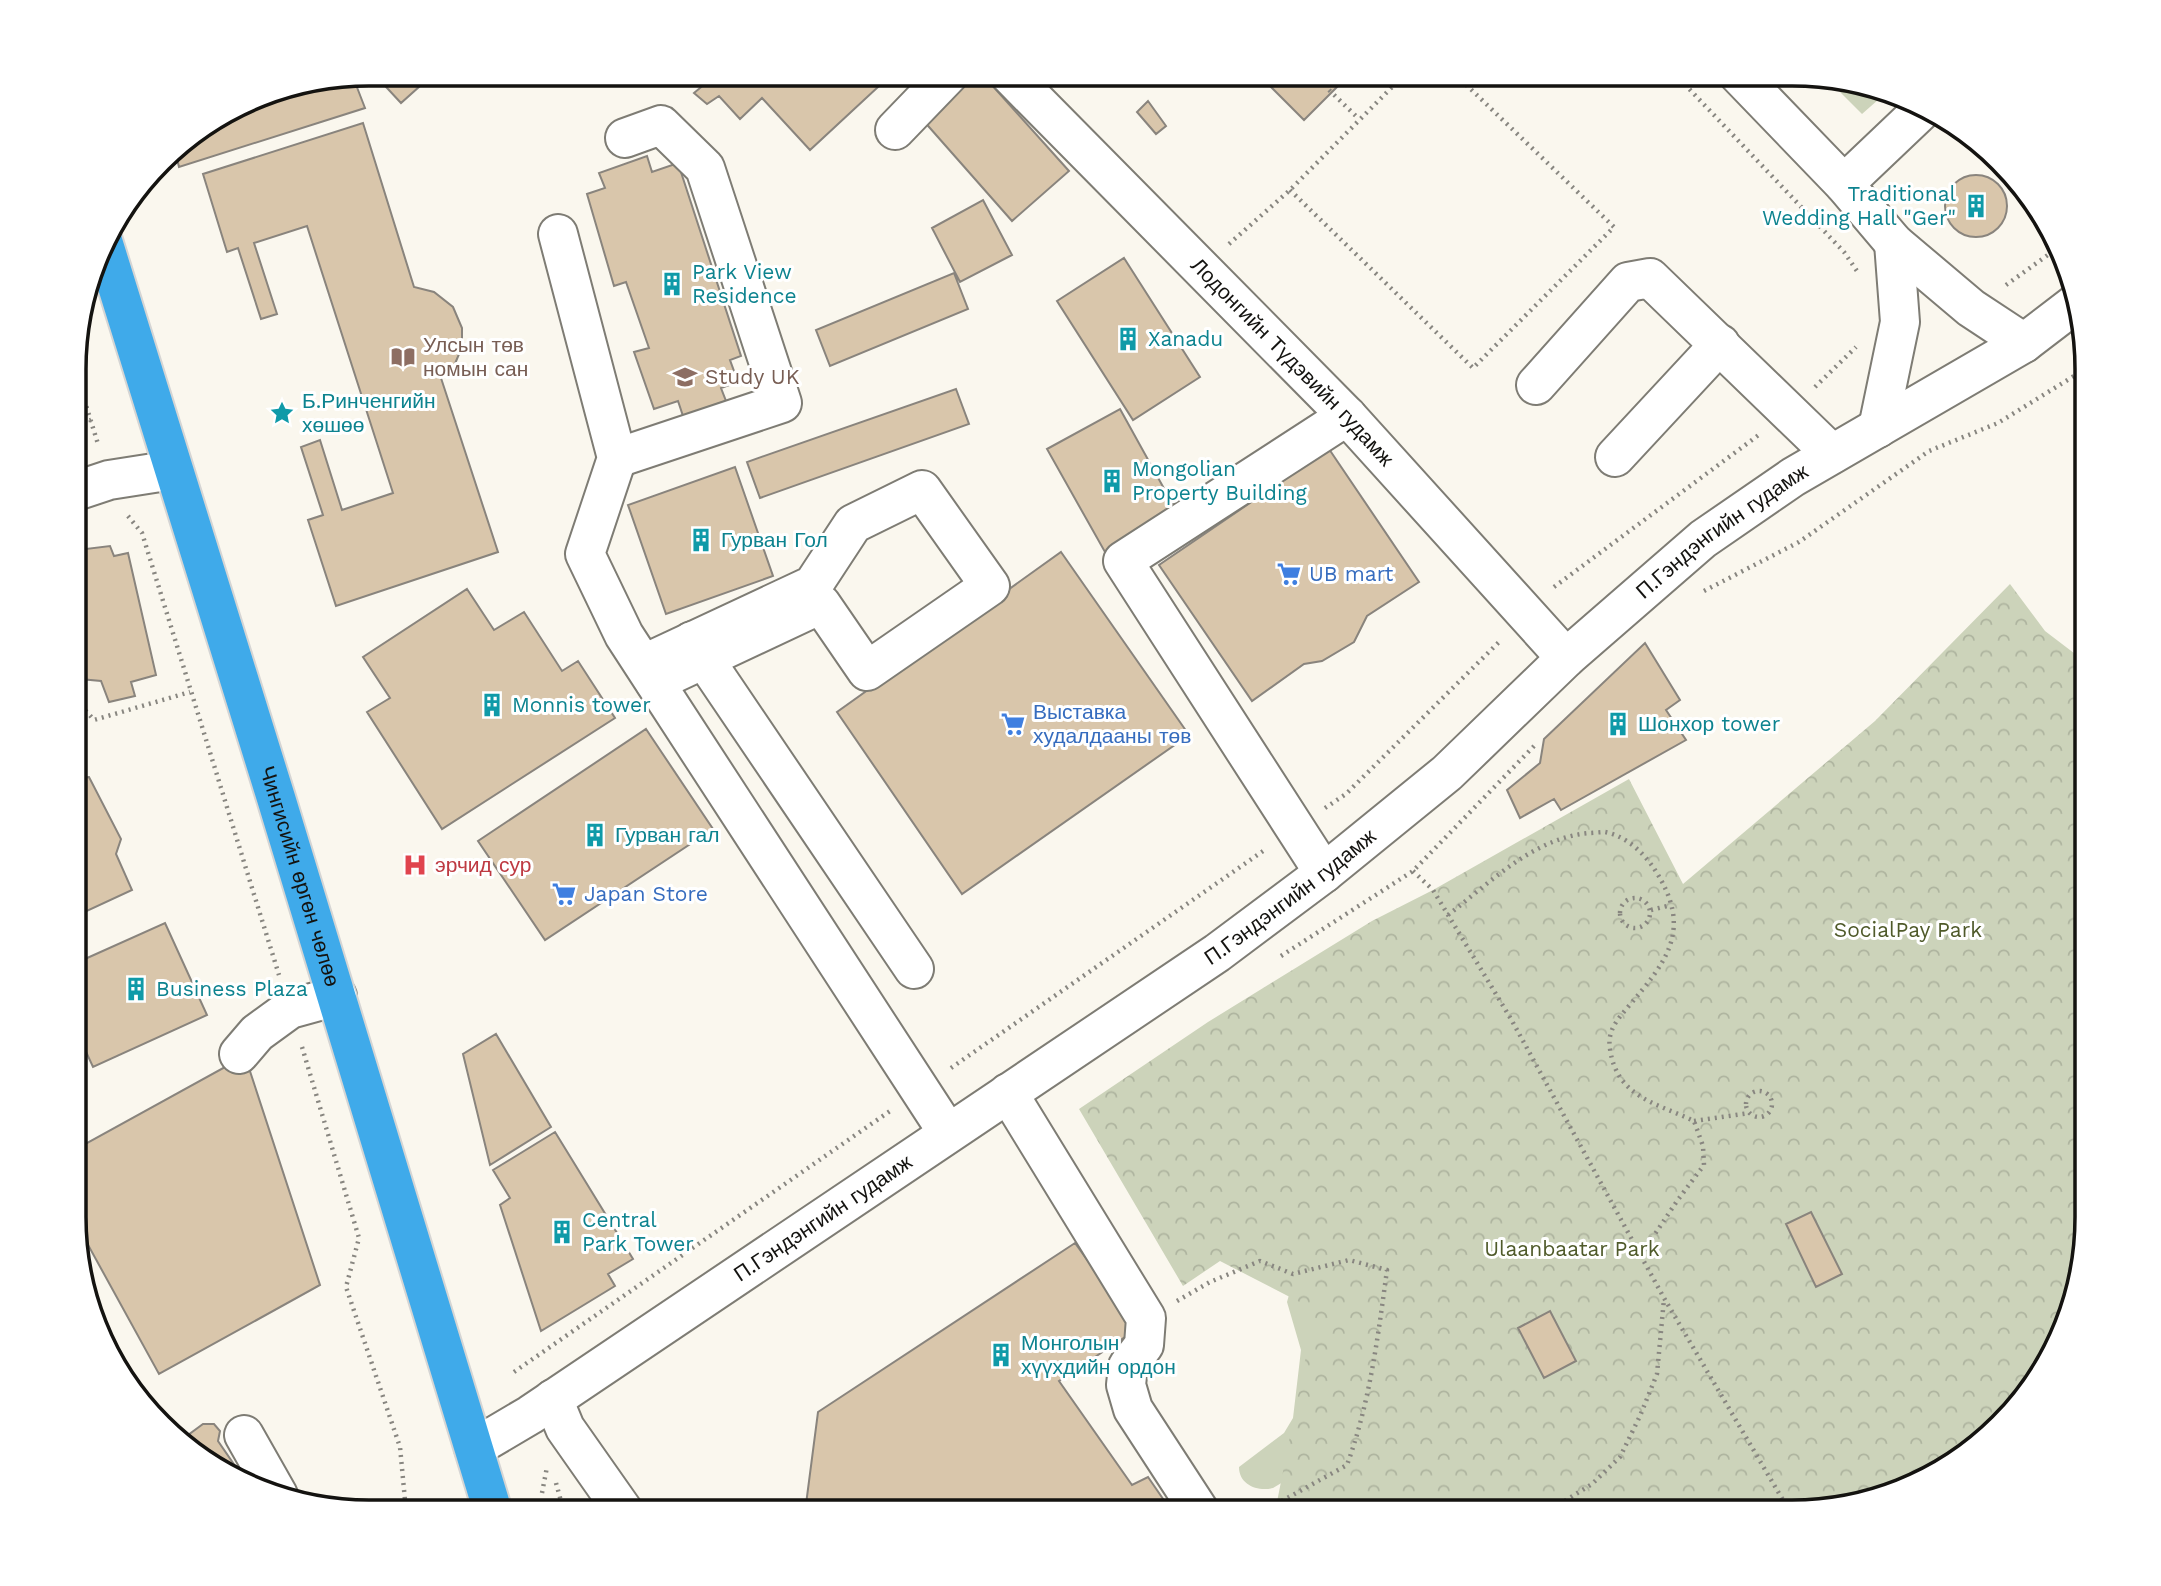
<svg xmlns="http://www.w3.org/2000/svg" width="2161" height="1586" font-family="'Work Sans',sans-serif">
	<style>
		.grass { fill: #ccd3ba }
		.park { fill: url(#park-crowns) }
		.building { fill: #d9c6ab; stroke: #89847d; stroke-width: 2 }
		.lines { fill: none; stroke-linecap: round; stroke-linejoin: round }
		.minor-casing { stroke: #7e7c74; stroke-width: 42 }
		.highway-casing { stroke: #d5d5d4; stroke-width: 42 }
		.path { stroke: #888680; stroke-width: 4.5; stroke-dasharray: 2 5; stroke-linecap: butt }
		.minor { stroke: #fff; stroke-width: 38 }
		.highway { stroke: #3faaea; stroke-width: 38 }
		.labels { text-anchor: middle; stroke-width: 6; stroke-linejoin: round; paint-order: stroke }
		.culture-label { font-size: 21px; fill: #0d838f; stroke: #fff; text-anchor: start }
		.education-label { font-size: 21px; fill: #785e54; stroke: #fff; text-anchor: start }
		.street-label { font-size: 21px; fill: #141310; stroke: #fff }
		.shop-label { font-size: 21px; fill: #366cbe; stroke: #fff; text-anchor: start }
		.health-label { font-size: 21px; fill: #be3a42; stroke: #fff; text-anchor: start }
		.park-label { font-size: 21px; fill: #4f5a2a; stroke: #fff }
		.rim { fill: none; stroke: #141310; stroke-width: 3.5 }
	</style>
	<defs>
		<pattern id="park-crowns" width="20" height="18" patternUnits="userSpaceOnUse" patternTransform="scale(1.75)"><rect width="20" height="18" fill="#ccd3ba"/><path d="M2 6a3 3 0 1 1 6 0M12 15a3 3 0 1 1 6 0" fill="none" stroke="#aeb49f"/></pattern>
	</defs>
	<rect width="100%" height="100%" fill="#faf7ee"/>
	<path class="grass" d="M1825 77 1887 92 1862 114Z
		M1348 1275 1323 1458 1273 1488C1258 1492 1239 1485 1239 1467L1284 1433 1293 1418 1301 1350 1287 1302 1289 1295Z"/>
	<path class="park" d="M2010 584 2045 631 2087 663V1236L2072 1313 2026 1397 1923 1482 1793 1512H1275L1315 1310 1220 1261 1183 1286 1079 1109 1208 1022 1372 921 1433 890 1629 779 1683 884 1875 721Z"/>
	<path class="building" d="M374 74H446L429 78 401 103Z
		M696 74H892L810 150 762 98 740 119 719 96 707 104 694 93 706 83Z
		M973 74H982L1069 171 1012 221 922 119Z
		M1258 74H1350L1304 120Z
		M353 77 365 108 179 167 174 147 256 96Z
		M1148 101 1166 126 1156 134 1137 112Z
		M363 123 414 287 434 292 453 307 462 328V347L454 366 440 375 498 552 336 606 308 520 323 515 301 447 320 440 342 510 393 493 307 226 254 243 277 314 261 319 238 248 227 252 203 174Z
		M647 156 652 172 678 163 741 356 730 360 738 382 721 388 726 401 683 416 678 401 654 409 634 352 649 348 626 282 614 286 587 194 605 188 599 173Z
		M1945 206a31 31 0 1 1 62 0a31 31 0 1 1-62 0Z
		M983 200 1012 255 960 282 932 228Z
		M1124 258 1200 377 1133 420 1057 301Z
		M954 273 968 309 830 366 816 330Z
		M956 389 969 424 760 498 747 462Z
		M1120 409 1177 512 1105 552 1047 449Z
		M1329 449 1419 582 1367 616 1354 642 1322 661 1304 664 1252 701 1159 565Z
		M735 467 773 576 666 614 628 505Z
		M76 546 78 550 110 546 114 556 128 553 156 675 131 682 135 696 109 702 101 681 80 679 76 665Z
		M1061 552 1189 735 962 894 837 712Z
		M467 589 494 630 524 612 562 671 578 661 615 718 442 829 367 712 390 698 363 657Z
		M1645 643 1680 700 1666 710 1686 740 1561 810 1554 799 1520 818 1507 790 1540 763 1544 739Z
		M646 729 713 829 545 940 478 841Z
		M76 774 78 778 89 777 121 839 116 854 132 890 76 916Z
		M165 923 207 1015 93 1067 76 1030V963Z
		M496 1034 551 1127 490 1165 463 1054Z
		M245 1056 320 1285 159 1374 76 1223V1149Z
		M555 1132 633 1259 608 1274 615 1286 541 1331 500 1205 510 1198 493 1170Z
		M1811 1212 1842 1274 1816 1287 1786 1224Z
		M1075 1243 1137 1329 1059 1381 1132 1485 1148 1477 1172 1512H805L818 1412Z
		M1550 1311 1576 1361 1544 1378 1518 1328Z
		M203 1424H214L220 1431 218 1441 244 1479 243 1482 189 1451 180 1441Z"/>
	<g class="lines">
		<g class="minor-casing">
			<g id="minor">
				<path id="s1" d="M1009 74 1347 416 1566 658"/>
				<path d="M1738 74 1844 184 1894 243 1971 308 2024 343"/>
				<path d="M895 130 949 74"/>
				<path d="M1844 184 1925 107"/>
				<path d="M558 234 617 458 585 554 624 635 948 1133"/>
				<path d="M1536 385 1628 282 1650 278 1832 454"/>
				<path d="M1878 428 1900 322 1894 243"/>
				<path d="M1615 457 1720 344"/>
				<path d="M617 458 782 403 705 168 661 125 625 138"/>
				<path d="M76 491 109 480 173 470"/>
				<path d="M692 641 914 969"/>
				<path d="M644 664 813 585 853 524 922 490 990 586 867 671 821 604 655 682"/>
				<path d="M1324 873 1123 561 1347 416"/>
				<path d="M239 1054 257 1033 290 1009 337 996"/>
				<path d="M1008 1093 1146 1318 1144 1345 1128 1366 1126 1385 1133 1409 1200 1512"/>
				<path d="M553 1399 565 1428 624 1512"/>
				<path d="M244 1435 278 1495"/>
				<path id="s2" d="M474 1448 530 1415 1217 953 1324 873 1447 773 1566 658 1703 539 1793 477 2024 343 2075 304"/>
			</g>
		</g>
		<g class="highway-casing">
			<g id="highway">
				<path id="s3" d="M103 241 276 798 493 1512"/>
			</g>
		</g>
		<path class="path" d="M1675 74 1844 252 1857 271
			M1329 90 1359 119
			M1290 190 1473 368 1614 227 1455 74
			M1229 244 1290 190 1405 74
			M2006 285 2059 247
			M76 373 98 444
			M1815 387 1856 347
			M76 424 91 420
			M128 516 142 533 279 975
			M1554 587 1760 434
			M1704 591 1799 542 1929 451 1998 423 2087 368
			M76 700 94 720 190 692
			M1325 808 1346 794 1501 640
			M1413 871 1433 890 1511 1019 1664 1298 1790 1512
			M1620 913a15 15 0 1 1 30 0a15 15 0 1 1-30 0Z
			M1651 910 1671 905
			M1448 915C1491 882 1533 838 1589 833 1594 833 1600 832 1605 832 1626 836 1644 853 1655 870 1693 929 1668 960 1628 1007 1617 1020 1607 1031 1610 1049 1617 1098 1657 1103 1694 1121L1703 1146 1704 1165 1677 1201 1641 1255
			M1281 956 1413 871 1536 744
			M302 1047 359 1238 346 1287 400 1447 405 1500 410 1512
			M951 1068 1266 849
			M1746 1104a13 13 0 1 1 26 0a13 13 0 1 1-26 0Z
			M1694 1121 1749 1113
			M1177 1301 1210 1282 1260 1261 1293 1274 1349 1260 1387 1270C1378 1336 1370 1402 1347 1465L1262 1512
			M514 1372 890 1111
			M556 1483 564 1512
			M542 1493 547 1467
			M1547 1512 1592 1484 1620 1457 1640 1416 1657 1374 1664 1299"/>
		<use href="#minor" class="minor"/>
		<use href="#highway" class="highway"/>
	</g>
	<defs>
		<g id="building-bare" transform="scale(1.89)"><path d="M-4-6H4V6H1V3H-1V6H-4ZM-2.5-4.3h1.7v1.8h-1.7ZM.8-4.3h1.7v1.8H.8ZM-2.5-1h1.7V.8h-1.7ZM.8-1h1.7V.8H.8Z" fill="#0f9aa8" stroke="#fff" stroke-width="2.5" paint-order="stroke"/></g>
		<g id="library-bare" transform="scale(1.89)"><path d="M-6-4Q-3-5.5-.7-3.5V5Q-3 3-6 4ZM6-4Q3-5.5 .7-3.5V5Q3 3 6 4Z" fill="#8d6e63" stroke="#fff" stroke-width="2.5" paint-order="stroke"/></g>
		<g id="school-bare" transform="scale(1.89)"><path d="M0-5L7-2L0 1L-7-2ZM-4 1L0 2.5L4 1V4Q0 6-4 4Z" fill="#8d6e63" stroke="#fff" stroke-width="2.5" paint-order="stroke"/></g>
		<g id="sight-bare" transform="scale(1.89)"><path d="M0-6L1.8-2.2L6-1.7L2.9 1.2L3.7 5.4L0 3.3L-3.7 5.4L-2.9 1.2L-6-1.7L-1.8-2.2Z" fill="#0f9aa8" stroke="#fff" stroke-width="2.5" paint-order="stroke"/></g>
		<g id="supermarket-bare" transform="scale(1.89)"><path d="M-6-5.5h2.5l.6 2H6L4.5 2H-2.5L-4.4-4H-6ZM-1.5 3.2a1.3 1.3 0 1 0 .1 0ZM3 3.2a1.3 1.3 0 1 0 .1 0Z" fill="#3f7fe0" stroke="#fff" stroke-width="2.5" paint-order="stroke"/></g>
		<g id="hospital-bare" transform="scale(1.89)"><path d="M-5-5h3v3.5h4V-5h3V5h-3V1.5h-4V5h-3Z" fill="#e0444e" stroke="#fff" stroke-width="2.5" paint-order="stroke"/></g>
	</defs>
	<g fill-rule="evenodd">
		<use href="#building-bare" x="1976" y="206"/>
		<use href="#building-bare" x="672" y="284"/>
		<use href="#building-bare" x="1128" y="339"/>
		<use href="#library-bare" x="403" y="357"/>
		<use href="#school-bare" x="685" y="377"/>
		<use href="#sight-bare" x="282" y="413"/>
		<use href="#building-bare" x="1112" y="481"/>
		<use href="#building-bare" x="701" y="540"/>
		<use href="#supermarket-bare" x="1289" y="574"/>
		<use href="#building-bare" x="492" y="705"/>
		<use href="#supermarket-bare" x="1013" y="724"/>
		<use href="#building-bare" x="1618" y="724"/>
		<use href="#building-bare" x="595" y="835"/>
		<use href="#hospital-bare" x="415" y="865"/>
		<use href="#supermarket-bare" x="564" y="894"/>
		<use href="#building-bare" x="136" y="989"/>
		<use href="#building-bare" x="562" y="1232"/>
		<use href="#building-bare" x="1001" y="1355"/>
	</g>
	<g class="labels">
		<g class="culture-label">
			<text x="1956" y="201" text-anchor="end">Traditional<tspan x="1956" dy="24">Wedding Hall "Ger"</tspan></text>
			<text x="692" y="279">Park View<tspan x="692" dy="24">Residence</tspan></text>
			<text x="1148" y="346">Xanadu</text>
			<text x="302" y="408">Б.Ринченгийн<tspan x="302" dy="24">хөшөө</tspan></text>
			<text x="1132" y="476">Mongolian<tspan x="1132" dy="24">Property Building</tspan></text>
			<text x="721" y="547">Гурван Гол</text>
			<text x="512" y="712">Monnis tower</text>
			<text x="1638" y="731">Шонхор tower</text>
			<text x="615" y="842">Гурван гал</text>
			<text x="156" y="996">Business Plaza</text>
			<text x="582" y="1227">Central<tspan x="582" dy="24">Park Tower</tspan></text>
			<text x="1021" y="1350">Монголын<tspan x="1021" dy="24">хүүхдийн ордон</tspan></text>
		</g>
		<g class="education-label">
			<text x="423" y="352">Улсын төв<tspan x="423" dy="24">номын сан</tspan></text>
			<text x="705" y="384">Study UK</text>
		</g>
		<g class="street-label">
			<text dy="7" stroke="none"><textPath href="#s1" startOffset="404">Лодонгийн Түдэвийн гудамж</textPath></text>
			<text dy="7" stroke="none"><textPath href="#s2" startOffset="1552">П.Гэндэнгийн гудамж</textPath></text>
			<text dy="7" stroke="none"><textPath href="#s3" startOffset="665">Чингисийн өргөн чөлөө</textPath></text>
			<text dy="7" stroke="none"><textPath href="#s2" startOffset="985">П.Гэндэнгийн гудамж</textPath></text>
			<text dy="7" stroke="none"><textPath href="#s2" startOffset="418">П.Гэндэнгийн гудамж</textPath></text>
		</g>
		<g class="shop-label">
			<text x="1309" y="581">UB mart</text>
			<text x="1033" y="719">Выставка<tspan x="1033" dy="24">худалдааны төв</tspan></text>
			<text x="584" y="901">Japan Store</text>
		</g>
		<g class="health-label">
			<text x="435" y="872">эрчид сур</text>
		</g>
		<g class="park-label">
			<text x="1908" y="937">SocialPay Park</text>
			<text x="1572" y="1256">Ulaanbaatar Park</text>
		</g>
	</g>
	<path d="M0 0H2161V1586H0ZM369 86H1792A283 283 0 0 1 2075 369V1217A283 283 0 0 1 1792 1500H369A283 283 0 0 1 86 1217V369A283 283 0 0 1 369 86Z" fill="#fff" fill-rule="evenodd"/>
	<path class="rim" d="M369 86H1792A283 283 0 0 1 2075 369V1217A283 283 0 0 1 1792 1500H369A283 283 0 0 1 86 1217V369A283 283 0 0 1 369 86Z"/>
</svg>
